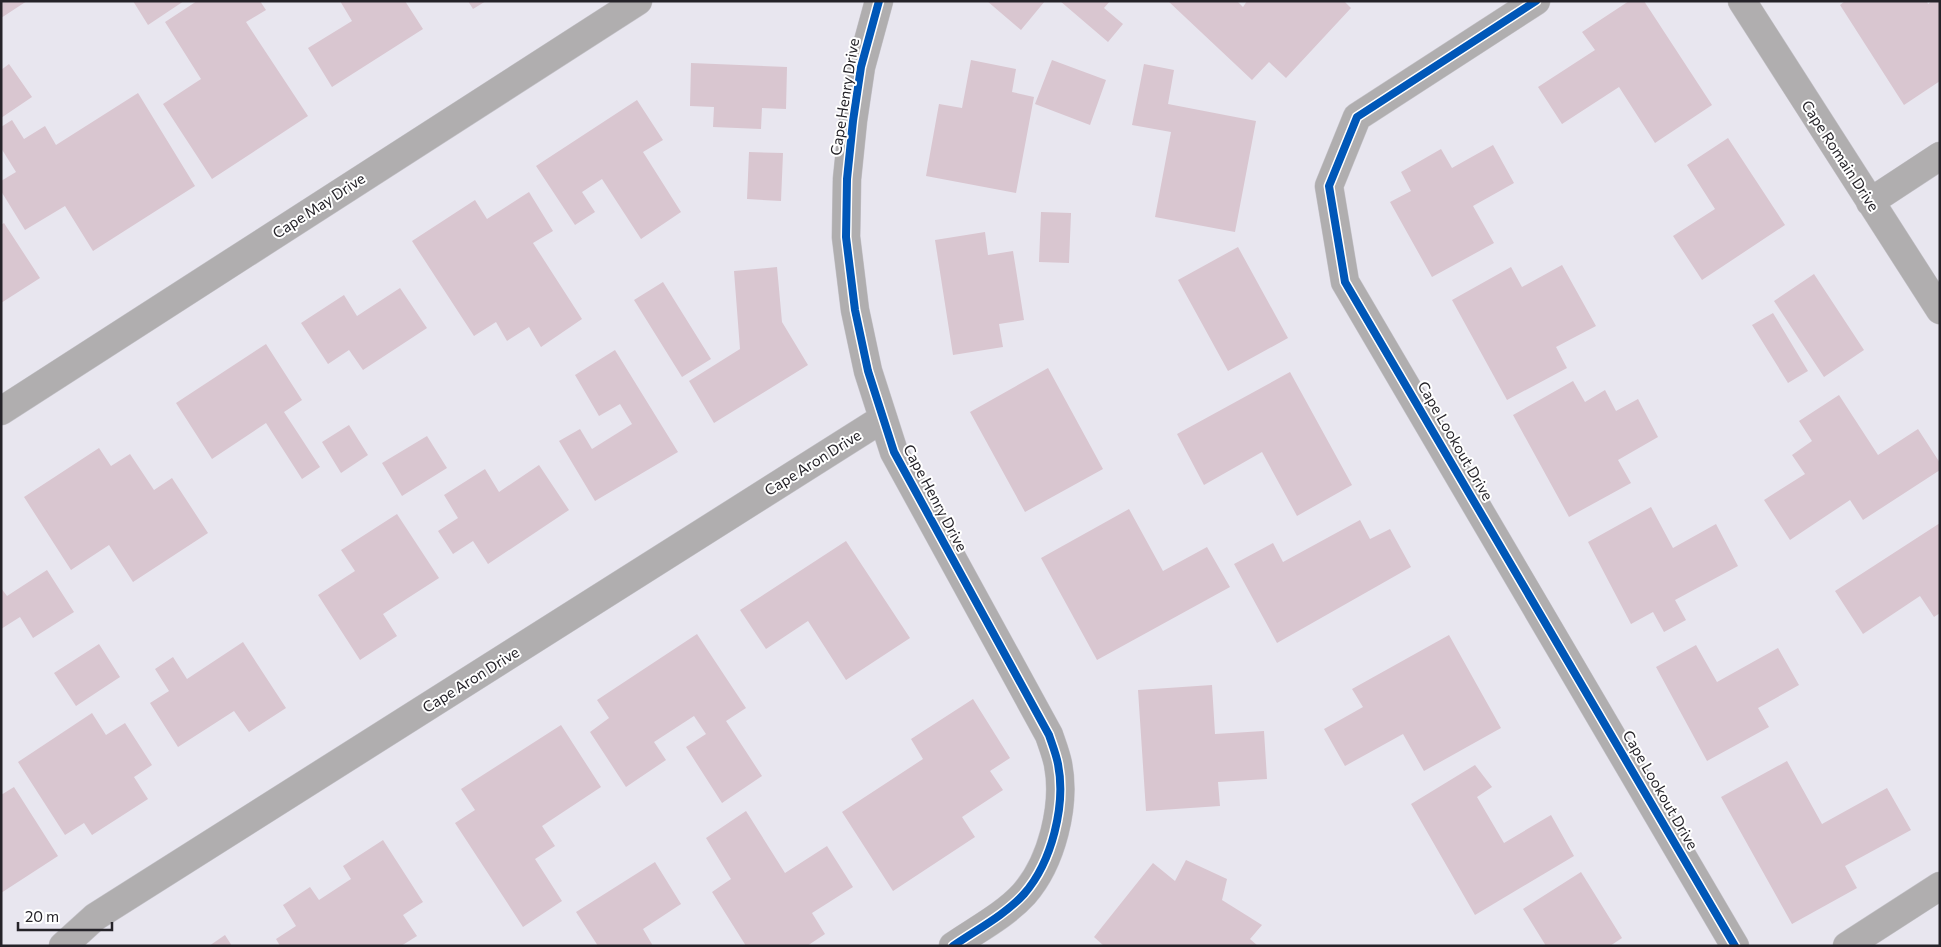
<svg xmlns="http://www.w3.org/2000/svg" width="1941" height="947" font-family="Commissioner,sans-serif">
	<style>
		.building { fill: #d9c6d0 }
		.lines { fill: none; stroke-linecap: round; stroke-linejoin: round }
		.minor-casing { stroke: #c6c4cb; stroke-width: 29 }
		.minor { stroke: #b0aeaf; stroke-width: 28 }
		.cycleway-casing { stroke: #fff; stroke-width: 11 }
		.cycleway { stroke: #0057b8; stroke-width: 8 }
		.labels { text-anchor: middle; stroke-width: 4; stroke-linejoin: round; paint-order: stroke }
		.street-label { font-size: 15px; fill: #252329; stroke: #fff }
	</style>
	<rect width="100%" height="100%" fill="#e8e6ef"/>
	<path class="building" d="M1 1H27L1 18Z
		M133 1H184L148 25Z
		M197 1H260L266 10 246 22 308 116 212 179 163 104 201 79 165 22Z
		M340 1H405L423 29 332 87 308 48 352 21Z
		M468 1H486L473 9Z
		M987 1H1045L1021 30Z
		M1060 1H1110L1104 8 1123 24 1108 42Z
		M1168 1H1237L1243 7 1247 1H1344L1351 8 1286 78 1269 62 1252 80Z
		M1629 1H1644L1712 105 1655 143 1619 87 1562 124 1538 87 1595 50 1582 32Z
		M1845 1H1927L1928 4 1932 1H1940V81L1904 105 1840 5Z
		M971 60 1016 69 1012 92 1034 97 1016 193 926 176 939 104 962 108Z
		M1052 60 1106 80 1090 125 1035 104Z
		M691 63 787 67 786 109 762 108 761 129 713 127 714 107 690 106Z
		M9 64 32 97 1 118V70Z
		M1144 64 1174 70 1168 104 1256 121 1235 232 1155 217 1171 132 1132 125Z
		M138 93 195 186 93 251 65 206 25 230 1 191V181L16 172 1 148V127L12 120 24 139 45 126 56 145Z
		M637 100 663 140 643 152 681 212 641 239 602 179 582 192 595 212 575 225 536 166Z
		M1728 138 1785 225 1702 280 1673 236 1715 209 1687 165Z
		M1493 145 1514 183 1473 206 1494 243 1432 277 1390 202 1411 191 1401 172 1441 149 1452 168Z
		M749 152 783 153 781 201 747 199Z
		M529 192 553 231 533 243 582 319 541 347 529 327 507 341 496 322 474 336 412 241 475 200 487 219Z
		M1041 212 1071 213 1069 263 1039 262Z
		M4 223 40 278 1 303V225Z
		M985 232 988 255 1013 251 1024 320 999 324 1003 347 953 355 935 240Z
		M1238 247 1288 338 1228 371 1178 280Z
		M1562 265 1596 326 1556 347 1567 368 1507 400 1452 300 1511 267 1522 287Z
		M777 267 782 322 808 365 714 423 689 381 740 349 734 271Z
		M1814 274 1864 350 1824 377 1774 301Z
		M663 282 711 359 682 377 634 300Z
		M400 288 427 328 363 370 349 350 328 364 301 323 344 295 357 316Z
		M1773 313 1808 371 1788 383 1752 325Z
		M266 344 302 400 284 412 320 467 302 479 266 423 212 459 176 403Z
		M615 350 678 452 595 501 559 441 580 429 592 449 632 424 620 404 599 416 575 375Z
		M1048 368 1103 469 1025 512 970 412Z
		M1290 372 1352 485 1297 516 1262 452 1204 485 1177 434Z
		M1573 381 1585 402 1605 390 1616 411 1638 399 1658 437 1618 460 1631 483 1569 517 1513 415Z
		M1839 395 1878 455 1918 429 1940 463V470L1863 520 1850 500 1790 540 1764 500 1805 474 1792 455 1812 441 1799 421Z
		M349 425 368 455 341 473 322 442Z
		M427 436 447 468 402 496 382 463Z
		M99 448 111 466 130 454 154 490 172 478 208 533 133 582 109 545 71 570 24 497Z
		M539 465 569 510 488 564 473 541 453 554 438 531 458 518 444 495 485 469 499 492Z
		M1651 507 1673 548 1716 524 1738 566 1675 600 1686 620 1664 632 1653 612 1631 624 1588 542Z
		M1129 509 1163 571 1207 547 1230 587 1097 660 1041 558Z
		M397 514 439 578 383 614 397 636 360 660 318 595 355 571 341 550Z
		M1360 520 1370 539 1390 529 1411 567 1277 643 1234 564 1273 543 1283 562Z
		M1940 523V613L1934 617 1920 596 1863 634 1835 591Z
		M846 541 910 638 846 680 808 621 766 649 740 610Z
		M47 570 74 612 33 638 20 617 1 629V588L7 596Z
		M697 634 746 708 726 721 762 776 722 803 686 747 706 734 694 716 654 742 666 760 626 787 590 732 609 718 597 700Z
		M1449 635 1501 728 1424 771 1403 734 1345 766 1324 729 1363 707 1352 689Z
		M243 642 286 708 249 732 234 711 178 747 150 703 169 691 155 669 173 657 187 679Z
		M99 644 120 677 76 706 54 673Z
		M1696 645 1717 682 1778 648 1799 685 1758 708 1769 727 1707 761 1656 667Z
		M1212 685 1215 734 1264 731 1267 779 1218 782 1220 806 1146 811 1138 690Z
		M973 699 1010 758 990 771 1003 790 962 817 975 837 893 891 842 812 923 759 911 739Z
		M92 713 106 735 125 723 152 765 134 777 148 799 92 835 84 823 65 835 18 762Z
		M561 725 601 787 542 826 555 846 535 859 562 901 523 927 455 823 475 810 461 789Z
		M1787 761 1822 824 1887 788 1911 830 1845 866 1857 888 1792 924 1721 797Z
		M1475 765 1492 787 1477 797 1504 843 1551 815 1574 856 1475 915 1411 804Z
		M14 787 58 856 1 893V795Z
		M746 811 785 873 827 846 853 887 812 913 825 934 807 946H746L712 892 731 879 706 838Z
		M383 840 423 902 403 915 417 936 401 946H280L276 939 296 926 283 905 310 887 319 900 351 879 343 866Z
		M1186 860 1227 879 1222 900 1262 925 1250 939 1258 946H1104L1094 937 1153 863 1175 881Z
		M655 862 681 904 643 929 653 946H598L576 912Z
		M1581 872 1622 938 1610 946H1546L1523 909Z
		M225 935 232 946H209Z"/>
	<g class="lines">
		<g class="minor-casing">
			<path id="minor" d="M879 1 861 67 853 121 847 179 846 237 855 310 868 371 894 452 1049 735C1052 744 1056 754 1058 764 1066 805 1052 862 1024 894 1005 915 976 930 953 946
				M1536 1 1357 117 1329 186 1345 282 1735 946
				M1742 1 1940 310
				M1870 202 1940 156
				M1 411 638 1
				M63 946 95 917 882 419
				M1847 946 1940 886"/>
		</g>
		<use href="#minor" class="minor"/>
		<g class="cycleway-casing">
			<path id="cycleway" d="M879 1 861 67 853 121 847 179 846 237 855 310 868 371 894 452 1049 735C1052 744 1056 754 1058 764 1066 805 1052 862 1024 894 1005 915 976 930 953 946
				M1536 1 1357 117 1329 186 1345 282 1735 946"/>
		</g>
		<use href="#cycleway" class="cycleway"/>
	</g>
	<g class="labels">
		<g class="street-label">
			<text transform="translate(845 97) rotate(-81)" y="5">Cape Henry Drive</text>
			<text transform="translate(1840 156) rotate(57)" y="5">Cape Romain Drive</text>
			<text transform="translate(319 206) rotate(-33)" y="5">Cape May Drive</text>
			<text transform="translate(1455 441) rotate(60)" y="5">Cape Lookout Drive</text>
			<text transform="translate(813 463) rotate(-32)" y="5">Cape Aron Drive</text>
			<text transform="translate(935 498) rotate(62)" y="5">Cape Henry Drive</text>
			<text transform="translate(471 680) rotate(-32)" y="5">Cape Aron Drive</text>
			<text transform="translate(1660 790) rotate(60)" y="5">Cape Lookout Drive</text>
		</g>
	</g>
	<rect width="1941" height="947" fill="none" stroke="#252329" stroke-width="5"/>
	<path d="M18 922v8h94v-8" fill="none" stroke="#252329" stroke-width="2.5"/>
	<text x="25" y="922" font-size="15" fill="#252329" stroke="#ffffff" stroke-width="4" paint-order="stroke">20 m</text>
</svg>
